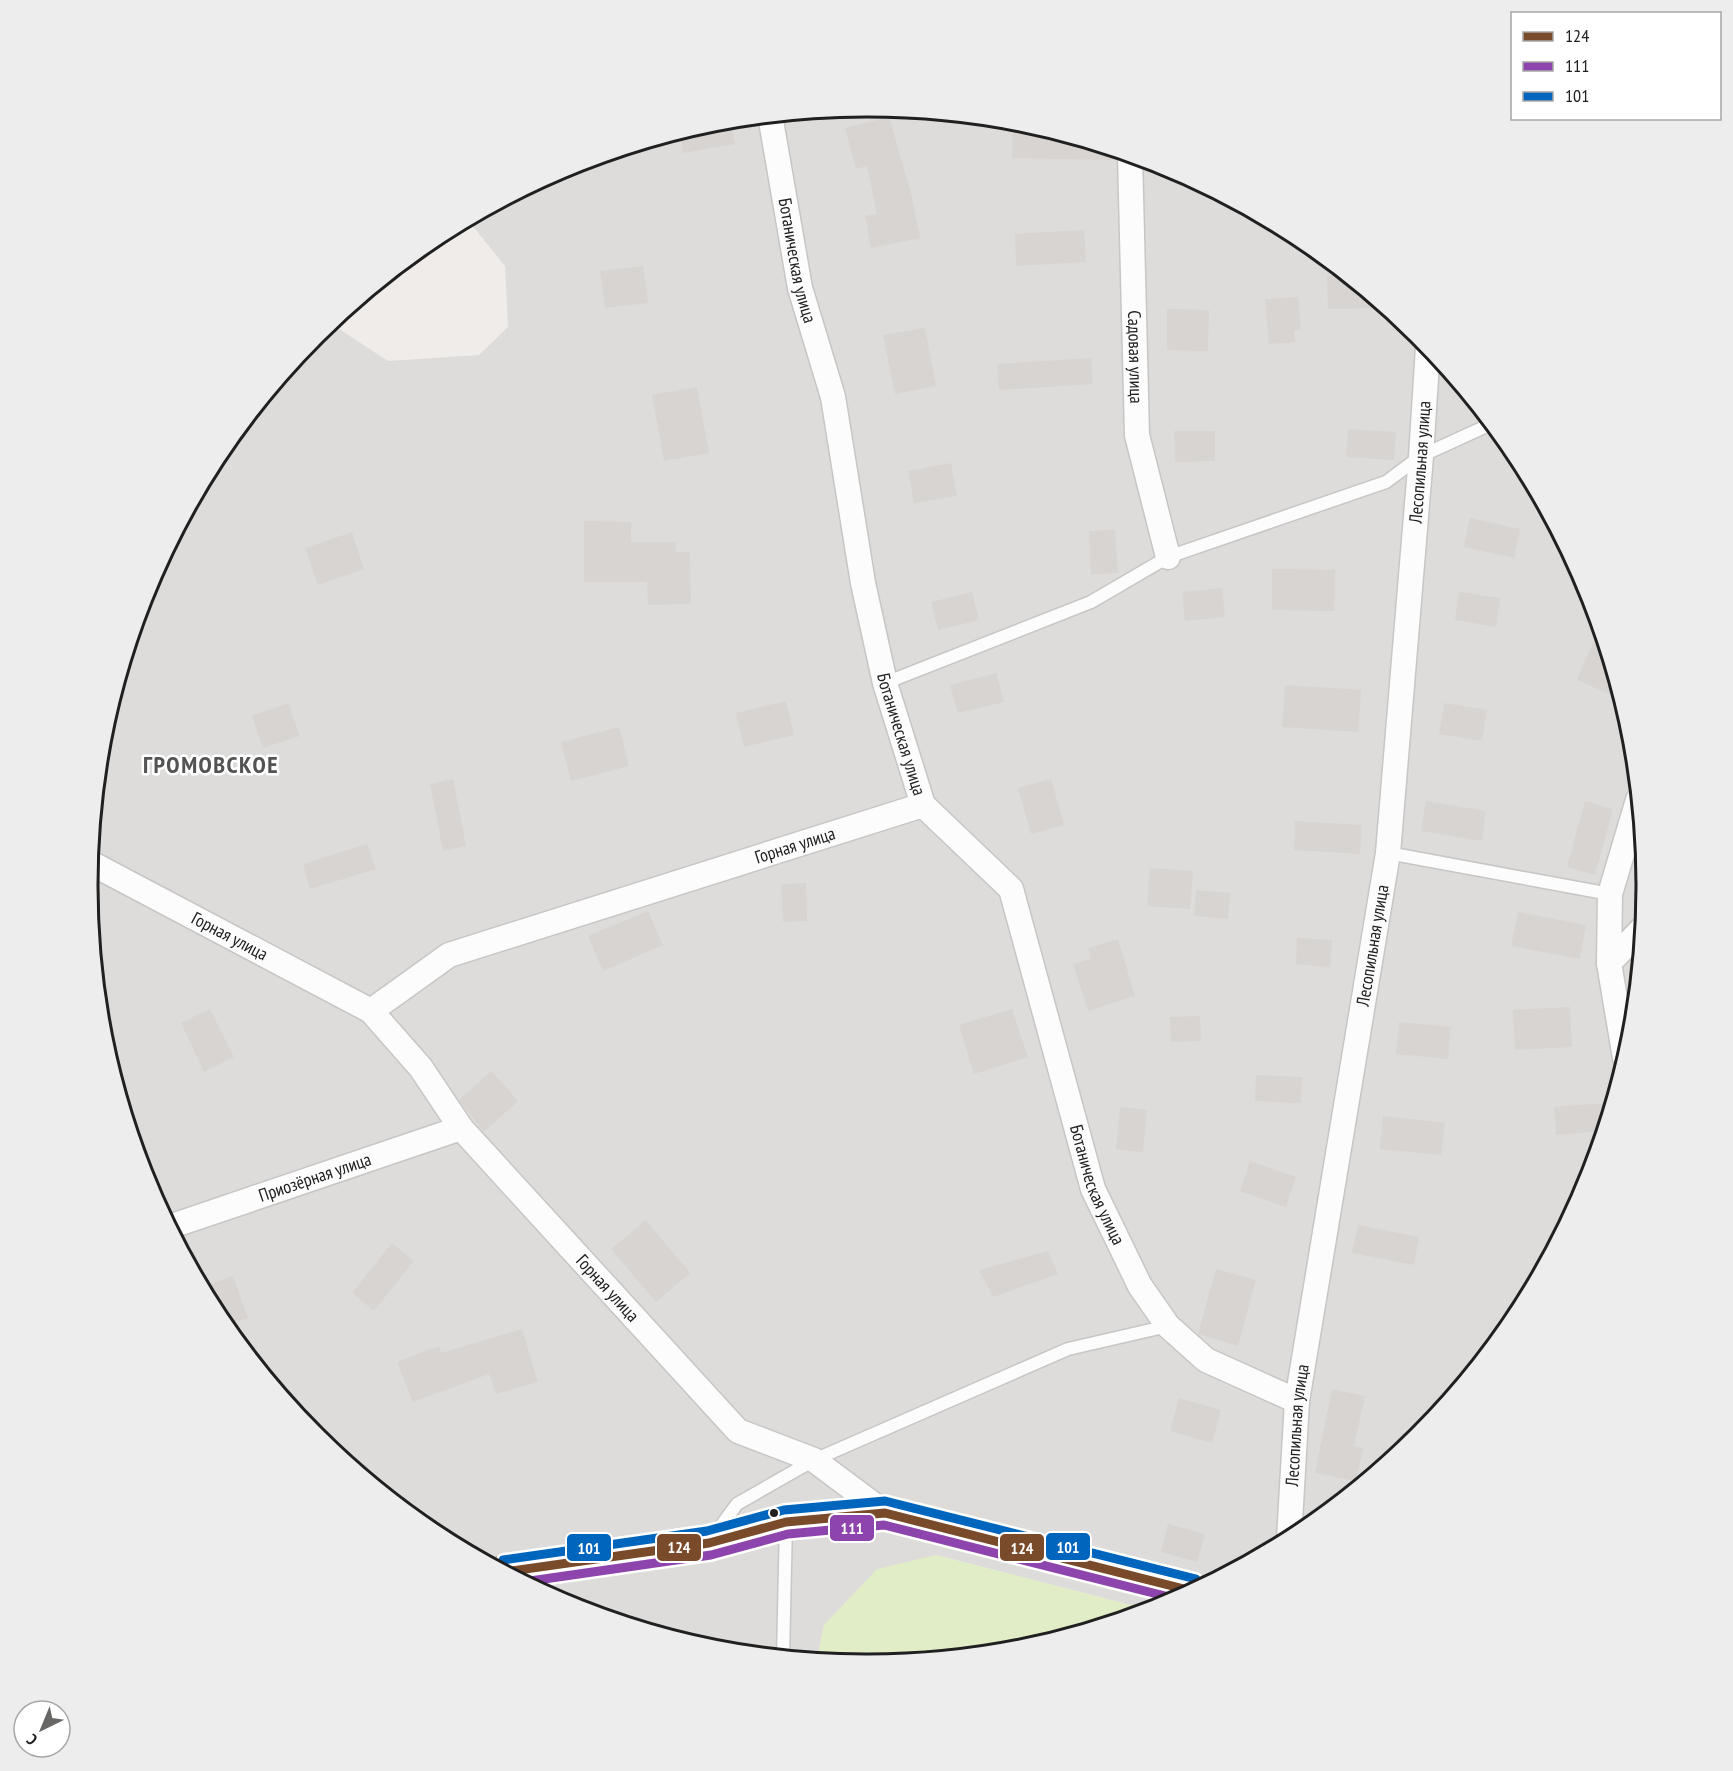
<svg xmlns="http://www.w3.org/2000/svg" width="1733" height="1771" font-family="'PT Sans Narrow',sans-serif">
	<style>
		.residential { fill: #dedcda }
		.grass { fill: #e0edc7 }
		.building { fill: #d7d4d1 }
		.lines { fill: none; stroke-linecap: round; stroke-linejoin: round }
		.lane-casing { stroke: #c7c6c5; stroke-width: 15 }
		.street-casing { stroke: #c7c6c5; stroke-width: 27 }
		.secondary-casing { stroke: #9b997f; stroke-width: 36 }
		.lane { stroke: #fdfcfc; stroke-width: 12 }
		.street { stroke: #fdfcfc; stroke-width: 24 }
		.secondary { stroke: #f4f4ec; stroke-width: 33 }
		.bus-1-casing { stroke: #fff; stroke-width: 14 }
		.bus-2-casing { stroke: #fff; stroke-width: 14 }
		.bus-3-casing { stroke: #fff; stroke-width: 14 }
		.bus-1 { stroke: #7a4b2a; stroke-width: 9 }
		.bus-2 { stroke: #8e44ad; stroke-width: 9 }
		.bus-3 { stroke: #0065bd; stroke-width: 9 }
		.bus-dot { fill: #202020; stroke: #fff; stroke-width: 2 }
		.labels { text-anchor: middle; stroke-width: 5; stroke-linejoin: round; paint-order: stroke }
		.street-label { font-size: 18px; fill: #202020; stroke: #fff }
		.district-label { font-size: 24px; font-weight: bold; letter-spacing: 1.5px; fill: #535353; stroke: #fff }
		.rim { fill: none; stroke: #202020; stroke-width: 3 }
		.line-badge { stroke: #fff; stroke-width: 2 }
		.badge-label { font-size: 16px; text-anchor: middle; font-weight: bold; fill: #fff }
	</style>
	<rect width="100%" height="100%" fill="#efece9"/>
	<path class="residential" d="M867 106 1019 121 1165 165 1300 238 1418 335 1515 453 1587 588 1631 734 1646 886 1631 1038 1587 1184 1514 1319 1417 1437 1299 1534 1164 1606 1150 1610 936 1555 824 1625 817 1660 714 1650 568 1606 433 1533 315 1436 218 1318 146 1183 102 1037 87 885 102 733 146 587 219 452 316 334 330 323 388 361 479 355 508 327 505 266 467 219 569 165 715 121Z"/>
	<path class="grass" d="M936 1555 1150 1610 1018 1650 866 1665 817 1660 824 1625 877 1569Z"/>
	<path class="building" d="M889 117 912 197 920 238 871 248 865 216 877 214 867 166 856 169 845 128Z
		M730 119 735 144 683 153 680 132 715 121Z
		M1013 129 1047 130 1117 151 1116 160 1012 158Z
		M1084 230 1086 262 1016 266 1015 234Z
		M643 266 648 303 605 308 600 271Z
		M1327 275H1345L1386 308 1328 309Z
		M1298 297 1301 330 1294 331 1295 342 1269 344 1265 299Z
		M1167 309 1209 310 1208 351 1167 350Z
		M925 328 936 386 895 394 883 335Z
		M1091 358 1093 384 999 390 997 364Z
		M697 387 709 453 664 461 652 395Z
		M1348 429 1396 432 1394 460 1346 457Z
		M1174 431H1215V461L1175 462Z
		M951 463 957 496 914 503 908 471Z
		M1470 518 1520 529 1514 558 1464 547Z
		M584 521 631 522V542H676V552H690L691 604 648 605 647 582H584Z
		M1115 530 1118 573 1091 574 1089 531Z
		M352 532 364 569 318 585 305 548Z
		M1272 569 1335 570 1334 611 1272 610Z
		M1222 588 1225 617 1185 621 1182 592Z
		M972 592 979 620 938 630 931 602Z
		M1459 592 1500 598 1496 627 1455 620Z
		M1599 629 1621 699 1577 680Z
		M996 673 1004 702 958 713 950 685Z
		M1285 685 1361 690 1358 732 1282 727Z
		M786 701 794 735 744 747 736 713Z
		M288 703 300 736 263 748 252 716Z
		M1444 703 1487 710 1482 741 1439 734Z
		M619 727 629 766 571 781 561 742Z
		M453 779 466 846 443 851 430 784Z
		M1051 779 1064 825 1031 834 1018 788Z
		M1426 801 1486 811 1482 841 1421 831Z
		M1585 801 1613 809 1595 875 1567 867Z
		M1295 821 1362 825 1360 854 1294 850Z
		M367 844 376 869 310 889 303 864Z
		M1150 868 1193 871 1190 909 1147 906Z
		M806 883 807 921 783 922 781 884Z
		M1196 890 1230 893 1228 919 1194 916Z
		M648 911 663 945 603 971 588 936Z
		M1518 912 1586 925 1580 959 1511 946Z
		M1297 938 1332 940 1330 967 1296 964Z
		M1118 939 1135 996 1088 1011 1073 964 1091 959 1088 948Z
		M1570 1007 1572 1047 1515 1050 1513 1010Z
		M210 1009 234 1057 204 1072 181 1023Z
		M1012 1009 1028 1057 974 1074 959 1025Z
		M1200 1016 1201 1041 1171 1042 1170 1017Z
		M1399 1022 1451 1027 1448 1059 1396 1054Z
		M491 1071 518 1101 484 1132 459 1100Z
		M1256 1075 1302 1077 1301 1103 1255 1101Z
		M1606 1103 1607 1117 1603 1131 1556 1135 1554 1107Z
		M1120 1107 1147 1110 1143 1152 1116 1149Z
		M1383 1116 1445 1123 1441 1155 1380 1149Z
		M1250 1161 1296 1177 1286 1207 1240 1191Z
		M646 1220 690 1273 656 1302 611 1249Z
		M1358 1225 1419 1237 1414 1265 1352 1253Z
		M392 1243 414 1261 374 1311 352 1293Z
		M1048 1251 1058 1274 993 1297 979 1270Z
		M1216 1269 1256 1280 1238 1346 1198 1334Z
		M233 1276 248 1318 225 1326 210 1284Z
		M522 1329 538 1382 496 1394 489 1374 413 1402 397 1362 439 1346 441 1353Z
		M1332 1389 1365 1396 1354 1446 1363 1448 1356 1481 1315 1473Z
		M1179 1398 1221 1410 1212 1443 1170 1431Z
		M1168 1524 1205 1534 1197 1562 1161 1552Z"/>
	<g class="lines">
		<g class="lane-casing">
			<path id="lane" d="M885 683 1091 602 1168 557 1386 482 1421 456 1491 424
				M1388 853 1610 894
				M715 1534 737 1504 814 1460 1068 1349 1168 1326
				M783 1657 786 1523"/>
		</g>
		<g class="street-casing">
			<g id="street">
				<path id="s1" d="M770 115 800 288 833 397 863 583 885 683 923 805 1011 889 1093 1189 1140 1286 1168 1326 1206 1360 1297 1401"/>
				<path id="s2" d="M1130 155 1137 435 1168 557"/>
				<path id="s3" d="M89 862 371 1011 421 1068 461 1128 738 1431 814 1460 885 1513"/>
				<path d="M1609 963 1642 929"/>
				<path id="s4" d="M371 1011 449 955 923 805"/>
				<path d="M1625 1058 1609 963 1610 894 1638 800"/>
				<path id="s5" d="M169 1227 461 1128"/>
				<path id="s6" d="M1289 1539 1297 1401 1388 853 1421 456 1428 347"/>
			</g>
		</g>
		<g class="secondary-casing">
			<path id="secondary" d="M505 1572 709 1543 786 1522 885 1513 1193 1591"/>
		</g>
		<use href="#lane" class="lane"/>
		<use href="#street" class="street"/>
		<use href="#secondary" class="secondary"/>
		<g class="bus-1-casing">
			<path id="bus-1" d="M505 1572 709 1543 786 1522 885 1513 1192 1591"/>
		</g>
		<g class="bus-2-casing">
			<path id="bus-2" d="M523 1582 711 1555 788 1534 884 1525 1177 1599"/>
		</g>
		<g class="bus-3-casing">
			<path id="bus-3" d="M503 1560 707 1531 784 1510 885 1501 1196 1579"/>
		</g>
		<use href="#bus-1" class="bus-1"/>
		<use href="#bus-2" class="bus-2"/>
		<use href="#bus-3" class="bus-3"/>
	</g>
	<circle class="bus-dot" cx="774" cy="1513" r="5"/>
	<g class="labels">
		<g class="street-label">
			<text dy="6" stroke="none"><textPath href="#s1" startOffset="148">Ботаническая улица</textPath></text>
			<text dy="6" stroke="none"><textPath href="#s2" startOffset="202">Садовая улица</textPath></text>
			<text dy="6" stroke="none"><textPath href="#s6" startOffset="1086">Лесопильная улица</textPath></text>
			<text dy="6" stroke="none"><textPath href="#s1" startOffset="634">Ботаническая улица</textPath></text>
			<text dy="6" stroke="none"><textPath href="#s4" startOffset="459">Горная улица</textPath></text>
			<text dy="6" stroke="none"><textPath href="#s3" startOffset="159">Горная улица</textPath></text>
			<text dy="6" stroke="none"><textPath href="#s6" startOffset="600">Лесопильная улица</textPath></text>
			<text dy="6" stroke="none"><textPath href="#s5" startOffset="154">Приозёрная улица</textPath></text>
			<text dy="6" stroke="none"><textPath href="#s1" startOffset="1138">Ботаническая улица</textPath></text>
			<text dy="6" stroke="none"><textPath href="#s3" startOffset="684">Горная улица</textPath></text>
			<text dy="6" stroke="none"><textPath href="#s6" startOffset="114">Лесопильная улица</textPath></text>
		</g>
		<g class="district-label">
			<text x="211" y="773">ГРОМОВСКОЕ</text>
		</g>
	</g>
	<path d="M0 0H1733V1771H0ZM866 117H868A768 768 0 0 1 1636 885V886A768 768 0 0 1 868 1654H866A768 768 0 0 1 98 886V885A768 768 0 0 1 866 117Z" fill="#ededed" fill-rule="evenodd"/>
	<path class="rim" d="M866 117H868A768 768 0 0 1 1636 885V886A768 768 0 0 1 868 1654H866A768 768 0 0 1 98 886V885A768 768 0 0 1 866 117Z"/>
	<g class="line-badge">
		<rect x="829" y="1514" width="46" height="28" rx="6" fill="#8e44ad"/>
		<rect x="1045" y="1532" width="46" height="29" rx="6" fill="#0065bd"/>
		<rect x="656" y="1533" width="46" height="29" rx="6" fill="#7a4b2a"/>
		<rect x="566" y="1533" width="46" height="29" rx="6" fill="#0065bd"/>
		<rect x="999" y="1533" width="46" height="29" rx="6" fill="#7a4b2a"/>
	</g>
	<g class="badge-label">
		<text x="852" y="1534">111</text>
		<text x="1068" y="1553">101</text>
		<text x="679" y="1553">124</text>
		<text x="589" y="1554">101</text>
		<text x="1022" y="1554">124</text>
	</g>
	<rect x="1511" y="12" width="210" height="108" fill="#ffffff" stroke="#a6a6a6" stroke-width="1.5"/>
	<rect x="1523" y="32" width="30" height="9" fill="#7a4b2a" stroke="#a6a6a6" stroke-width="1.5"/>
	<text x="1565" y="42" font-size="18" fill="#202020">124</text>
	<rect x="1523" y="62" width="30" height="9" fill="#8e44ad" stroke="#a6a6a6" stroke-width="1.5"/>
	<text x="1565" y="72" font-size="18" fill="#202020">111</text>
	<rect x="1523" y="92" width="30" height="9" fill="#0065bd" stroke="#a6a6a6" stroke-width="1.5"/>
	<text x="1565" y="102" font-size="18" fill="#202020">101</text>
	<g transform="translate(42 1729) rotate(223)"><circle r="28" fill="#ffffff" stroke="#a6a6a6" stroke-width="1.5"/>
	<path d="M0-4.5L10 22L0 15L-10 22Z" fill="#686766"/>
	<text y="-9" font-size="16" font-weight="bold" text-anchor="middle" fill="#202020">С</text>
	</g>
</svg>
